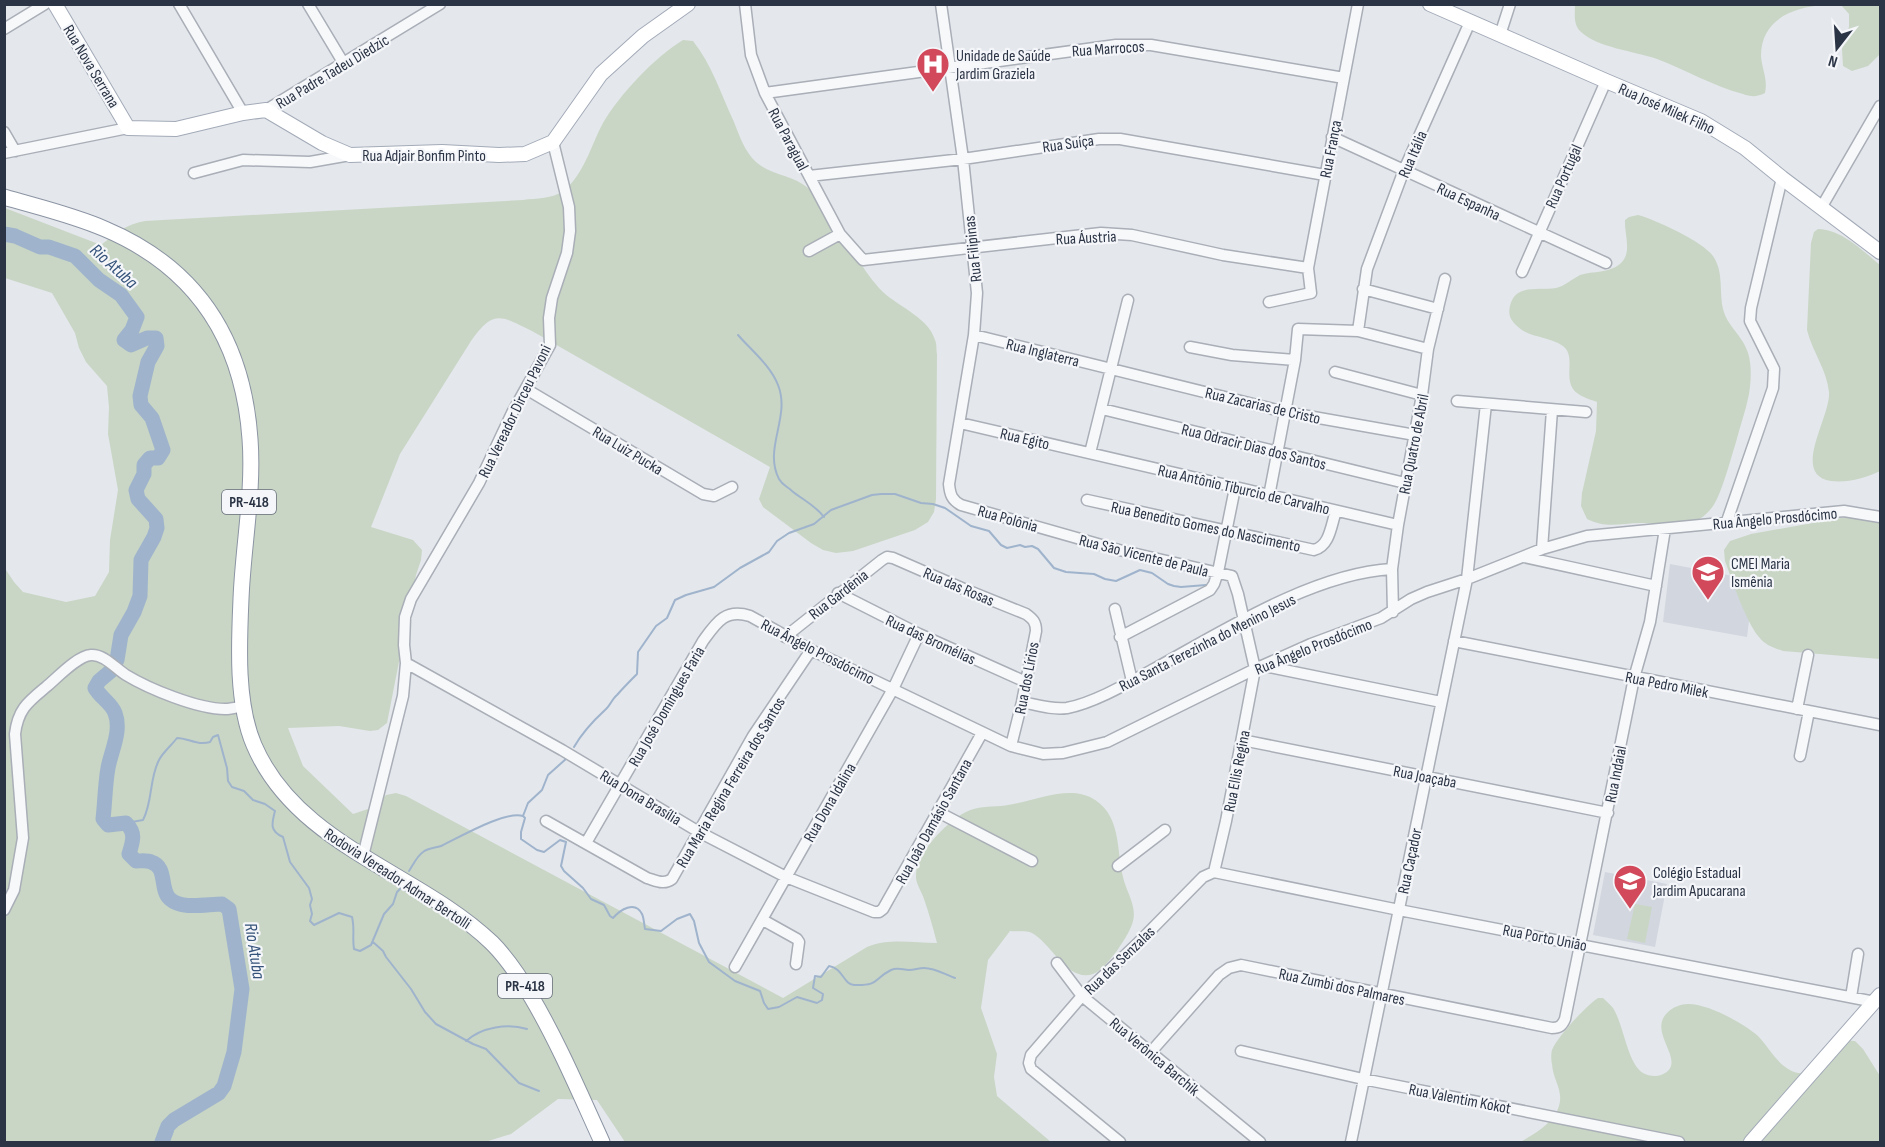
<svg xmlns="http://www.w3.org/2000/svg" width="1885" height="1147" font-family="'Sofia Sans Condensed',sans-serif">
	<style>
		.built { fill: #d2d6de }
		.green { fill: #c9d6c5 }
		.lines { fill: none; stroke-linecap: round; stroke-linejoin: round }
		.stream { stroke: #9fb4cc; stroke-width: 2 }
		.river { stroke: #9fb4cc; stroke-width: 15 }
		.minor-casing { stroke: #a9aeb7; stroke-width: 13 }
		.major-casing { stroke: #a3abb8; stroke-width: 16 }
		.highway-casing { stroke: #8b94a3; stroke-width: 17 }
		.minor { stroke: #f7f8fa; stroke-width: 10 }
		.major { stroke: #fff; stroke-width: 14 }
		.highway { stroke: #fff; stroke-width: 15 }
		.labels { text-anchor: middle; stroke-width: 4.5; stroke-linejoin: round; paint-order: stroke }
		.shield { fill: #f4f6f9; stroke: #676e7b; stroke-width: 1.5 }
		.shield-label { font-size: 15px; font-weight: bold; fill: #2b3445 }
		.street-label { font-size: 16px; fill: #2b3445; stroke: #f4f6f9 }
		.poi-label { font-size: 16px; fill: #2b3445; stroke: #f4f6f9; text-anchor: start }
		.water-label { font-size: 18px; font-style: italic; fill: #34527a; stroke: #f4f6f9 }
	</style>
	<rect width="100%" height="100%" fill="#e4e7ec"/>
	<path class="built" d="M1670 564 1754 580 1747 637 1663 622Z
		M1605 872 1667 884 1655 947 1593 935Z"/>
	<path class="green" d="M1575 5V4L1824 5C1794 7 1761 19 1761 56 1762 70 1768 79 1765 93 1757 97 1751 97 1743 94 1713 86 1686 70 1657 59 1635 51 1597 48 1580 31 1573 24 1575 13 1575 5Z
		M1836 5H1880V54L1868 66 1852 71 1843 66 1842 49 1849 27V14L1841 5Z
		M683 40 693 41C712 65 721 94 734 122 739 135 745 152 756 162 770 175 793 175 808 188 837 213 853 260 879 288 895 306 928 316 935 340 937 344 936 349 937 354L936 499 934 512 928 522 915 530 853 551 836 553 823 550 811 543 763 507 759 499 770 467 532 331C500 315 493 310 471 341L400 454 371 527 413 540 422 550 421 560 416 575 387 723 378 730 370 731 339 726 288 728 303 766 353 814 374 807 386 795 396 793 406 796 783 998 867 947C889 938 913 943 937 943 933 928 929 913 924 899 922 892 917 886 916 878 916 874 916 869 918 865 924 846 948 821 966 812 978 806 988 807 1001 806 1023 804 1051 792 1072 793 1078 793 1085 795 1090 797 1122 813 1116 849 1123 877 1126 891 1137 906 1133 921 1131 933 1105 971 1093 974 1068 983 1051 943 1032 933 1026 930 1016 932 1010 931L988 960 981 1008 997 1054 994 1077 997 1096 1051 1142H625L597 1100 558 1099 511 1134 485 1142H5L4 567 14 582 23 592 66 602 95 596 109 572 110 540 118 490 108 434 109 407 107 386 86 362 79 348 75 333 52 293 5 278V208L101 245C115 234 126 224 145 221L523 200C536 198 553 199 563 191 584 175 591 145 603 123 620 94 655 57 683 40Z
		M1638 215C1656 220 1702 241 1713 256 1724 272 1719 291 1723 309 1727 326 1743 336 1748 353 1752 365 1751 381 1749 394 1746 410 1740 426 1736 442 1730 461 1725 481 1717 499 1713 507 1707 515 1699 519 1686 528 1656 523 1641 523 1620 523 1607 529 1587 519L1581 506 1582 493 1596 431 1597 402C1589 399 1578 396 1573 389 1564 376 1576 356 1563 346 1549 336 1529 338 1517 326 1510 320 1508 314 1510 306 1515 283 1539 291 1556 288 1565 286 1572 279 1580 275 1593 271 1609 273 1620 264 1633 253 1624 234 1625 220L1629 217Z
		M1818 229C1841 229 1863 251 1880 265V471C1865 478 1848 483 1831 481 1790 475 1831 417 1829 392 1827 370 1812 351 1807 330L1811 243 1814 232Z
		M1880 511V659L1783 651C1774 648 1765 645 1759 637 1746 622 1732 580 1725 561L1724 550 1730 541 1751 534Z
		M1635 904 1652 907 1645 943 1627 939Z
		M1598 998H1603C1606 1001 1610 1004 1613 1008 1624 1025 1627 1063 1643 1073 1648 1076 1656 1077 1661 1075 1691 1063 1645 1033 1668 1012 1673 1007 1681 1004 1688 1004 1709 1004 1743 1023 1758 1036 1770 1048 1779 1069 1798 1073 1817 1077 1831 1047 1845 1041 1848 1040 1852 1041 1855 1041L1863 1049 1880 1076V1142H1521C1533 1134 1549 1126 1556 1113 1567 1093 1553 1082 1552 1064 1551 1060 1551 1053 1552 1050 1557 1037 1586 1006 1598 998Z"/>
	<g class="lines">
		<path class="stream" d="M738 335C752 351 770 365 778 385 791 417 763 448 779 479 783 486 787 486 792 491 803 500 815 505 824 517
			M574 747C582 733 593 721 605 710 610 706 612 699 617 695 623 688 630 681 637 674L638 652 656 626 667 618 675 600 686 595 714 587 740 568 769 552 777 541 789 533 814 524 831 510 872 495 881 494H895L921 503 933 504 945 508 971 526 989 531 1001 545 1007 548 1020 545 1025 547 1032 546 1038 549 1054 568 1066 572 1094 574 1105 579 1116 581 1140 570 1152 573 1168 584 1174 586 1181 587 1206 585
			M567 758 548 775 542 790 528 803 523 816 525 818 521 832V839L537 850 544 852 560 840 566 842 561 866 564 871 583 888 591 899 604 905 610 916 613 918C620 910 635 900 642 914 644 918 644 924 645 929L661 931 677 919 690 914 694 921 699 943 709 962 735 981 760 991 764 1003 768 1009 779 1007 797 997 817 1003 822 1000 823 994 813 988 815 976 821 977 829 966C843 968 843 984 854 985 880 986 873 979 891 970 898 967 903 970 909 970 914 970 919 968 924 968 935 968 944 974 955 978
			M126 823 143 820C153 801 149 779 159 760 163 752 172 745 177 738 188 738 198 746 210 742L213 737 218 735 227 768 228 781 232 787 244 791 253 800 265 804 275 811C272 823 269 831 283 837L290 862 309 888 312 899 310 905 312 914 310 921 314 925 339 913 352 917C355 929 352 938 354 949L360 951 371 945 384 914 393 904 397 892 402 887
			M409 871C413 865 417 856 423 852 428 848 435 848 441 846 458 838 506 810 523 816
			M373 942 383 951 386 957 411 989 425 1012 436 1024 473 1044 486 1049 519 1083 539 1091
			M466 1041C482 1027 508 1023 527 1029"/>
		<path class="river" d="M4 234 15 236 40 247H49L75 256 99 280 121 295 137 317 132 330 124 340 131 345 147 338H156L157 346 148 362 140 396 141 405 152 418 163 450 158 458H150L144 465V474L136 490 138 499 156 519 157 528 154 537 141 560 140 596 134 612 121 635 117 660
			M112 670 99 681 95 688C100 697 112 704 115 713 122 731 111 751 108 768 105 785 105 802 103 819L108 825 126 823C136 833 133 841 129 854L136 861C141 861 147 860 151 862 168 867 159 889 170 899 182 910 207 904 222 904L229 909 242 989 234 1052 224 1086 219 1093 174 1120 168 1126 162 1142"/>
		<g class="minor-casing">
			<path id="minor" d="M179 4 243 113
				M308 4 344 64
				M745 4 751 55 765 93 840 234 863 260 1101 233 1132 235 1223 255 1308 268
				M941 4 963 159 977 293 974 335 949 484C950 495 952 500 961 505L1119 550 1232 576 1238 594 1255 669 1226 821 1214 872
				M4 29 45 4
				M1500 35 1510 4
				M765 93 1116 45H1151L1344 78
				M266 110 440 4
				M4 132 15 151
				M1332 137 1606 263
				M4 153 128 128
				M194 173 243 160 310 162 350 155
				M809 176 963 159 1099 139H1120L1325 175
				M1821 208 1880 106
				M809 251 840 234
				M1522 272 1606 81
				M1363 289 1438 309
				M1269 302 1311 293 1308 268 1358 4
				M1358 331 1367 269 1404 170 1470 22
				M974 335 1285 412 1415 435
				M1190 347 1232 355 1295 360
				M1335 372 1422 395
				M526 389 703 494 714 496 732 487
				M1457 401 1586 412
				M1102 409 1405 483
				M960 423 1398 525
				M1090 453 1128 300
				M1269 496 1295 360 1298 329 1358 331 1428 349
				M1087 500 1314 550C1330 546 1331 525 1336 511
				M1727 521 1773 388 1774 369 1750 321 1751 308 1782 178
				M1542 549 1552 410
				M1524 557 1656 586
				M838 593 919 634 1026 682
				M1115 609 1132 681
				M1393 612 1392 569 1398 525 1422 395 1428 349 1445 279
				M785 637 882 560 887 557 893 558 964 589 1026 614C1033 619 1036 622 1036 631L1022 702 1011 746
				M1120 637 1210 590 1214 584 1218 572 1235 488
				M1454 641 1880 725
				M406 663 562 750 699 832 786 877 874 912H879L883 909 982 733
				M1264 666 1441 702
				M1022 702C1037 705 1052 710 1067 708 1094 703 1130 682 1154 669 1221 632 1314 573 1392 569
				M1797 709 1808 655
				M1242 740 1608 813
				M1800 756 1809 711
				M938 812 1032 861
				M546 821 647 878C657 881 664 885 672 879L753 736 811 650
				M586 843 703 641C716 623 725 608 750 616L811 650 1011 746 1043 754 1063 753 1107 742 1255 669 1311 644 1381 618 1411 599 1427 592 1467 579 1542 549 1587 536 1844 511 1880 517
				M363 856 403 696 406 663 404 645 405 617 411 599 479 483 512 413 550 345 549 318 552 298 567 253 570 231 569 207 553 142
				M1118 866 1165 830
				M1214 872 1399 910 1875 1002
				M4 910 14 890 23 838 15 734C18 709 28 702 46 687 57 678 77 656 91 655 104 654 116 669 126 675 149 689 198 709 225 709 231 709 238 707 243 706
				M763 920 797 939 799 942 796 964
				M1057 963 1082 996 1260 1142
				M735 967 893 689 919 634
				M1851 997 1858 954
				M1241 1051 1363 1079 1679 1142
				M1150 1053 1219 975 1229 968 1241 965 1552 1028C1559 1028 1562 1026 1565 1019L1634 678 1650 622 1665 529
				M1120 1142 1031 1069 1029 1063 1031 1055 1082 996 1137 944 1203 877 1214 872
				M1351 1142 1467 579 1486 404"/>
		</g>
		<g class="major-casing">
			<path id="major" d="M55 4 128 128 176 129 243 113 266 110 322 143 350 155 442 152 499 155 525 154 553 142 601 74 643 36 688 4
				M1430 4 1606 81 1701 121 1745 148 1782 178 1880 252
				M1751 1142 1880 995"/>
		</g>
		<g class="highway-casing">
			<path id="highway" d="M4 197C38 207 73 215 105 229 197 268 243 340 250 439 254 492 243 546 241 599 239 644 236 703 254 745 297 846 418 872 492 943 508 959 521 979 532 998 559 1044 580 1094 602 1142"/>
		</g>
		<use href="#minor" class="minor"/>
		<use href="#major" class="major"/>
		<use href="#highway" class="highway"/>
	</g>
	<defs>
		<g id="hospital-pin" transform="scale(1.725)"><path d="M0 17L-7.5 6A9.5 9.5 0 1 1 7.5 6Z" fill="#d1495b" stroke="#f4f6f9"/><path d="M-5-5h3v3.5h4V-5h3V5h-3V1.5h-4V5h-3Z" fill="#fff"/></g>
		<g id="school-pin" transform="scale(1.725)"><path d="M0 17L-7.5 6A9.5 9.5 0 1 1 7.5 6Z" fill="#d1495b" stroke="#f4f6f9"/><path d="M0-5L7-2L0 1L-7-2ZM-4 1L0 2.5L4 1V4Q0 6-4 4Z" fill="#fff"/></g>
	</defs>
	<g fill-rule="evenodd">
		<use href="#hospital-pin" x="933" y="64"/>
		<use href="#school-pin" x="1708" y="572"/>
		<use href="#school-pin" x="1630" y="881"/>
	</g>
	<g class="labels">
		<g class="shield">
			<rect x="222" y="490" width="54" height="24" rx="4.5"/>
			<rect x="498" y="974" width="54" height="24" rx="4.5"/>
		</g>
		<g class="shield-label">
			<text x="249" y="507">PR-418</text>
			<text x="525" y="991">PR-418</text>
		</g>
		<g class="street-label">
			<text transform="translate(1108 48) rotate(-4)" y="6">Rua Marrocos</text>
			<text transform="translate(92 66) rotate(59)" y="6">Rua Nova Serrana</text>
			<text transform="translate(332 71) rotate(-31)" y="6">Rua Padre Tadeu Diedzic</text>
			<text transform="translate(1667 108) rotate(24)" y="6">Rua José Milek Filho</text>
			<text transform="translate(789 139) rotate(62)" y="6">Rua Paragual</text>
			<text transform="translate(1068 143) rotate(-8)" y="6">Rua Suíça</text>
			<text transform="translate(1330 149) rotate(-79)" y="6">Rua França</text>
			<text transform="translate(1412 154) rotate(-67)" y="6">Rua Itália</text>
			<text x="424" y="161">Rua Adjair Bonfim Pinto</text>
			<text transform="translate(1563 176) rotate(-66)" y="6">Rua Portugal</text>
			<text transform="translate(1469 201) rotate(25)" y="6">Rua Espanha</text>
			<text transform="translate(1086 237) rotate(-3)" y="6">Rua Áustria</text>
			<text transform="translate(972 249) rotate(-96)" y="6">Rua Filipinas</text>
			<text transform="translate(1043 352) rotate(14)" y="6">Rua Inglaterra</text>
			<text transform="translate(1263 405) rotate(13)" y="6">Rua Zacarias de Cristo</text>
			<text transform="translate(514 411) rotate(-64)" y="6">Rua Vereador Dirceu Pavoni</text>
			<text transform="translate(1025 438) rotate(13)" y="6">Rua Egito</text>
			<text transform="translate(1413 444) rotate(-79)" y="6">Rua Quatro de Abril</text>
			<text transform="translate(1254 446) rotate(14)" y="6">Rua Odracir Dias dos Santos</text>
			<text transform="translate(628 450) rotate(31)" y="6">Rua Luiz Pucka</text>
			<text transform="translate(1244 489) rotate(13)" y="6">Rua Antônio Tiburcio de Carvalho</text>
			<text transform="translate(1008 518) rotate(16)" y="6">Rua Polônia</text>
			<text transform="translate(1775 518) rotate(-5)" y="6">Rua Ângelo Prosdócimo</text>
			<text transform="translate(1206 526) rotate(12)" y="6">Rua Benedito Gomes do Nascimento</text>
			<text transform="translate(1144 555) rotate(14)" y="6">Rua São Vicente de Paula</text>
			<text transform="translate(959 586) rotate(23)" y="6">Rua das Rosas</text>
			<text transform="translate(838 594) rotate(-38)" y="6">Rua Gardênia</text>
			<text transform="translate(931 639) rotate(25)" y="6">Rua das Bromélias</text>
			<text transform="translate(1207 642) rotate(-27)" y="6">Rua Santa Terezinha do Menino Jesus</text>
			<text transform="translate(1313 646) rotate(-22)" y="6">Rua Ângelo Prosdócimo</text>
			<text transform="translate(818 651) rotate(27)" y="6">Rua Ângelo Prosdócimo</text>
			<text transform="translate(1026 678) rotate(-79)" y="6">Rua dos Lírios</text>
			<text transform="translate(1667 684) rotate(11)" y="6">Rua Pedro Milek</text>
			<text transform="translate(666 706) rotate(-60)" y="6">Rua José Domingues Faria</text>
			<text transform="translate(1236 771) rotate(-79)" y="6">Rua Ellis Regina</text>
			<text transform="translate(1615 774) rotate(-79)" y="6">Rua Indaial</text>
			<text transform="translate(1425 776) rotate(11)" y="6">Rua Joaçaba</text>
			<text transform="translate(730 782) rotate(-59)" y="6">Rua Maria Regina Ferreira dos Santos</text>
			<text transform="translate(641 797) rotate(31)" y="6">Rua Dona Brasília</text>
			<text transform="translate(829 802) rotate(-60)" y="6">Rua Dona Idalina</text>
			<text transform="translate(933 821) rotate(-61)" y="6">Rua João Damásio Santana</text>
			<text transform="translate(1409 861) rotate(-78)" y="6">Rua Caçador</text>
			<text transform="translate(398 878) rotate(33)" y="6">Rodovia Vereador Admar Bertolli</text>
			<text transform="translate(1545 937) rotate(11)" y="6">Rua Porto União</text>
			<text transform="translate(1119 960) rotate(-44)" y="6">Rua das Senzalas</text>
			<text transform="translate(1342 986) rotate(12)" y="6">Rua Zumbi dos Palmares</text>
			<text transform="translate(1155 1056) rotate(40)" y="6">Rua Verônica Barchik</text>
			<text transform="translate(1460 1098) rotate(11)" y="6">Rua Valentim Kokot</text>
		</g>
		<g class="poi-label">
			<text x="956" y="61">Unidade de Saúde<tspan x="956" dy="18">Jardim Graziela</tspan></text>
			<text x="1731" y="569">CMEI Maria<tspan x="1731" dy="18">Ismênia</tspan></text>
			<text x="1653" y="878">Colégio Estadual<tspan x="1653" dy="18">Jardim Apucarana</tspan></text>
		</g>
		<g class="water-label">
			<text transform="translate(114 266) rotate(42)" y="6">Rio Atuba</text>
			<text transform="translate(255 951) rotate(81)" y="6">Rio Atuba</text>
		</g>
	</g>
	<rect width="1885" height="1147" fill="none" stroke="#2b3445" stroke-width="12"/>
	<g transform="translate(1837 48) rotate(197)" stroke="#f4f6f9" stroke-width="4.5" paint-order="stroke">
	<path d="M0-4.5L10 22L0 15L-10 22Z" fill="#2b3445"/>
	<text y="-9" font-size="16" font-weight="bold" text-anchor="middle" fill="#2b3445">N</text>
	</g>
</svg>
